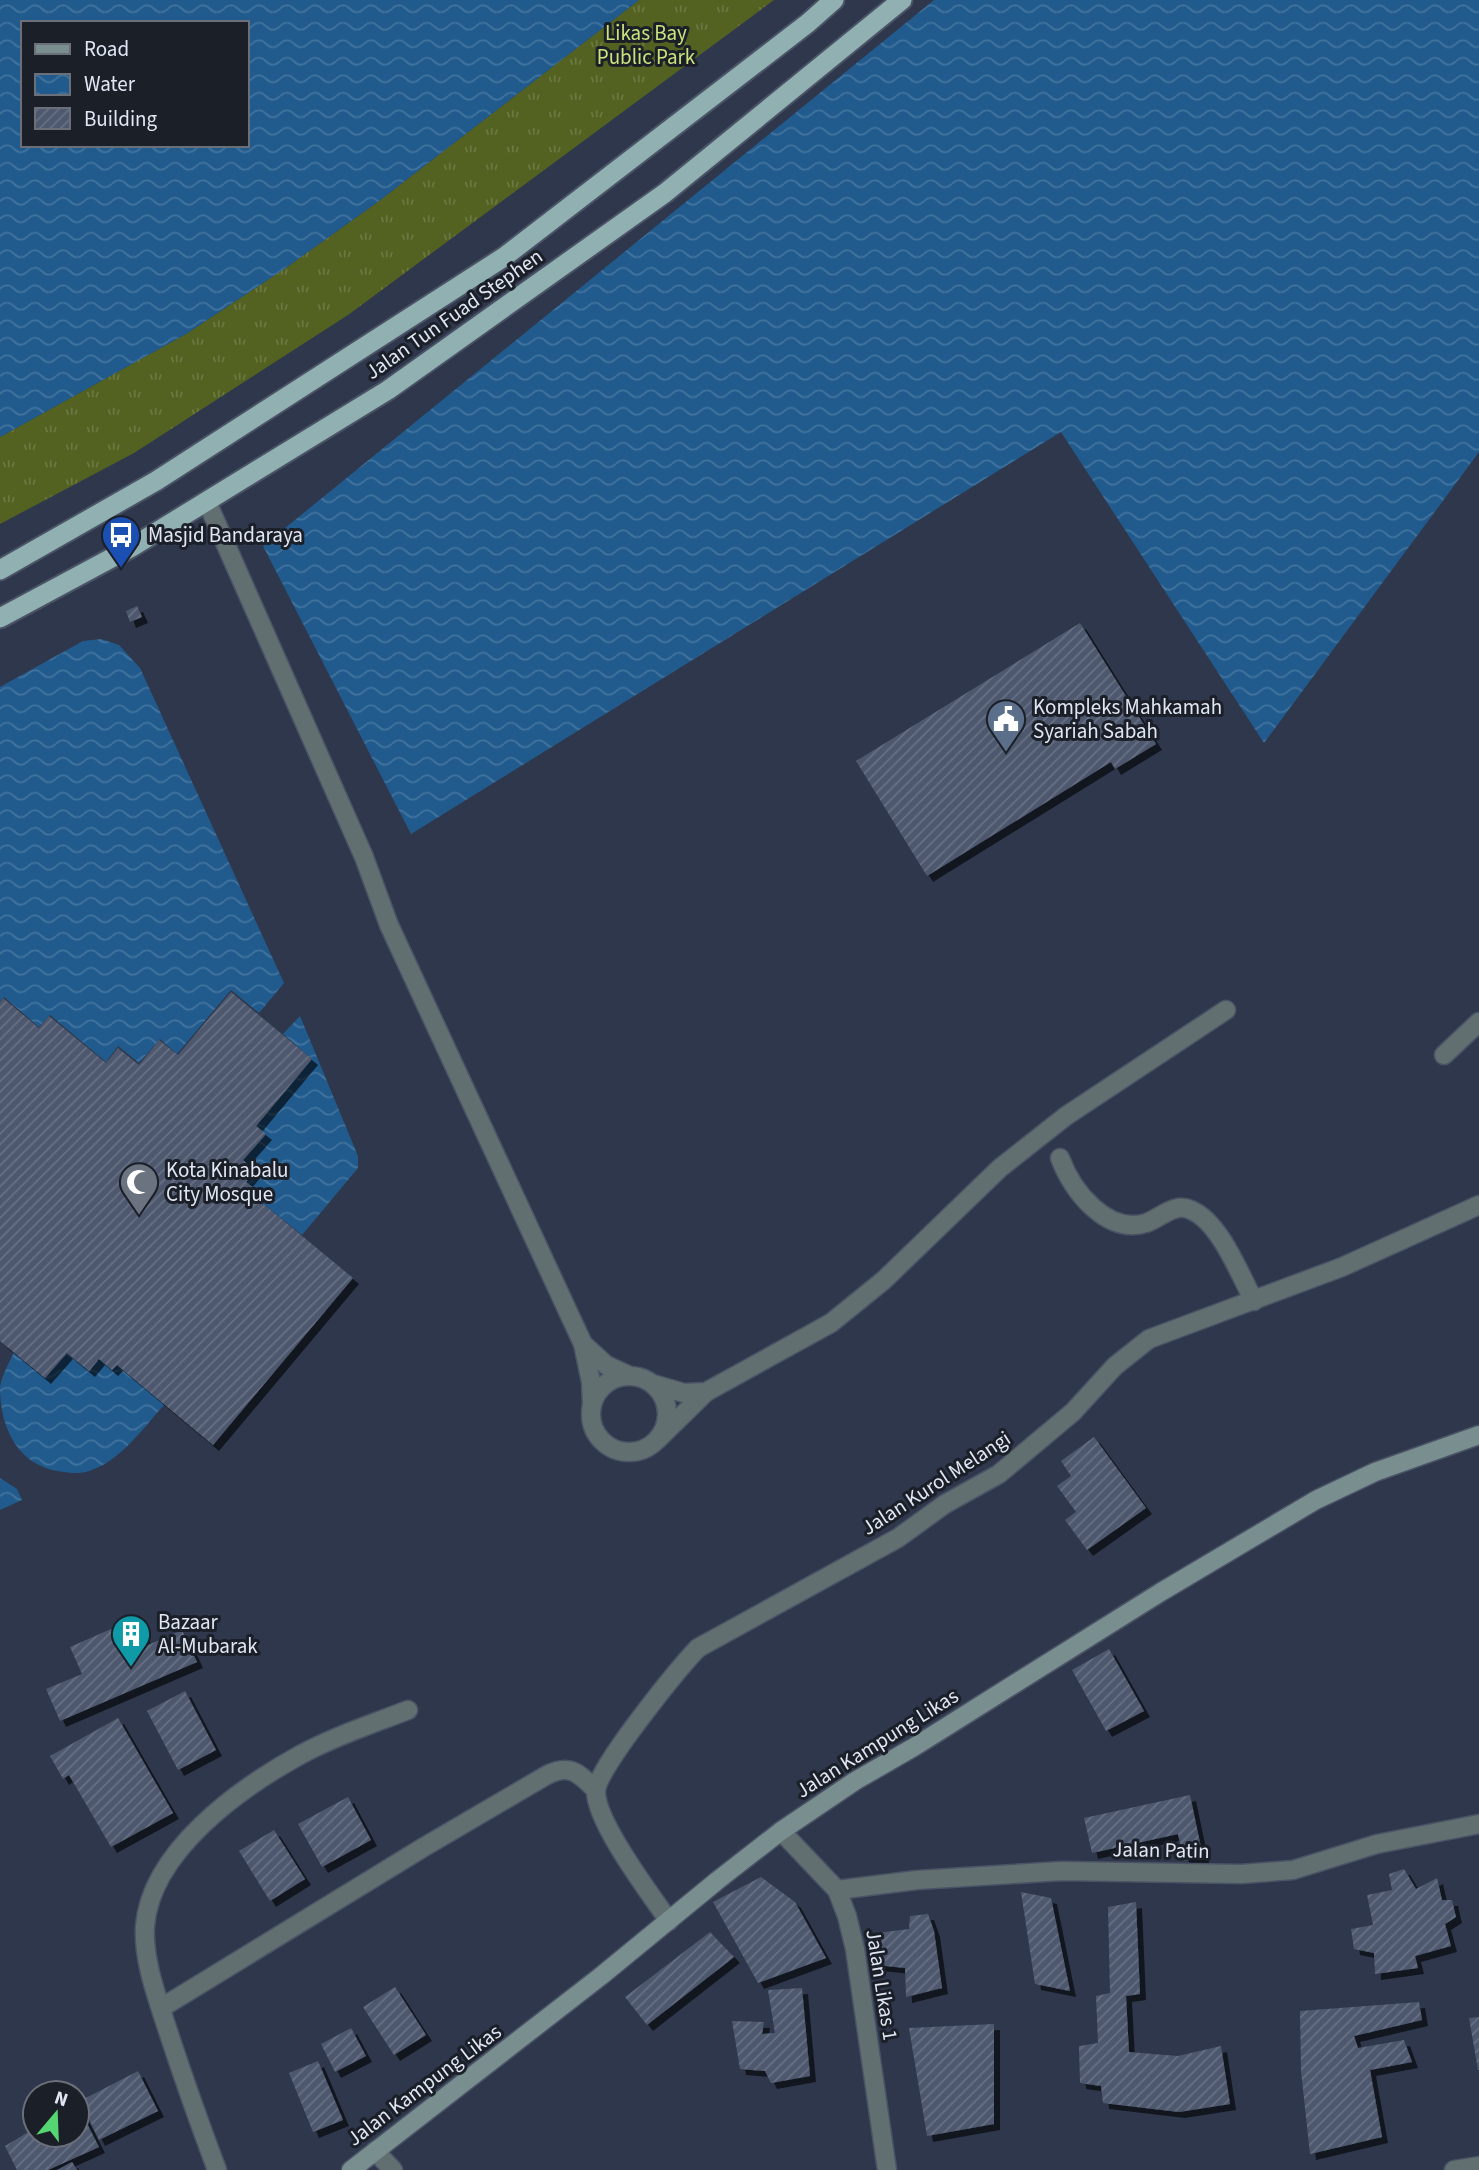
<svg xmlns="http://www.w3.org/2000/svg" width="1479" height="2170" font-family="'Source Sans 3',sans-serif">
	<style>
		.grass { fill: url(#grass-tufts) }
		.water { fill: url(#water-waves); fill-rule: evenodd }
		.building { fill: url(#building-hatch); filter: url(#shadow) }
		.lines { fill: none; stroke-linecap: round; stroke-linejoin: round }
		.minor-casing { stroke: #4a5366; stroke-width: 21 }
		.secondary-casing { stroke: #4a5366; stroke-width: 21 }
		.trunk-casing { stroke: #4a5366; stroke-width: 23 }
		.minor { stroke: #616f70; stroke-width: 18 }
		.secondary { stroke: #788e8f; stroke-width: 18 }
		.trunk { stroke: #90b0b1; stroke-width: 19 }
		.labels { text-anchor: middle; stroke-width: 6; stroke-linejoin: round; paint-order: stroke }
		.park-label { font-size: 21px; fill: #cae37c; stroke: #1b1f28 }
		.street-label { font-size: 21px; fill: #e0e6f3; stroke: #1b1f28 }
		.poi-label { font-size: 21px; fill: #e0e6f3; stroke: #1b1f28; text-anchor: start }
	</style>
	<defs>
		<pattern id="grass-tufts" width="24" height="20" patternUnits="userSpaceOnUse" patternTransform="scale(1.75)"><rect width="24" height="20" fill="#536121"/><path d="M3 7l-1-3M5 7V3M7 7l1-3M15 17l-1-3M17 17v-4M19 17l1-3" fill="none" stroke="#6b7842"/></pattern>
		<pattern id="water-waves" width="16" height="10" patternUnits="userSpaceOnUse" patternTransform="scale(1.75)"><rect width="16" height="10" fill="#215b8d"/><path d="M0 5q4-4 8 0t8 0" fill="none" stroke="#41739e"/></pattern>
		<pattern id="building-hatch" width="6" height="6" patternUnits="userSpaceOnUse" patternTransform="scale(1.75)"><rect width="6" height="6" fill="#4e586e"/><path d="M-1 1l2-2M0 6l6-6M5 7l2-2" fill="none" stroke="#677083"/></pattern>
		<filter id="shadow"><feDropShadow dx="6" dy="6" stdDeviation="0" flood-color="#0009"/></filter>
	</defs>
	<rect width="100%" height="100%" fill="#2e374b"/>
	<path class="grass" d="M639 0H774L348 315 134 453 0 524V437L186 334 287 267 379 201Z"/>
	<path class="water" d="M0 0H639L379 201 287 267 186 334 0 437ZM23 23H247V145H23Z
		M934 0H1479V452L1264 743 1061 432 411 834 263 546Z
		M101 639 119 645 140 668 284 983 259 1013 231 990 177 1054 160 1039 139 1063 118 1046 106 1062 50 1015 39 1027 4 997 0 1001V687L83 641Z
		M300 1016 358 1156V1168L302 1235 255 1197 259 1192 246 1182 255 1171 243 1160 265 1134 256 1126 312 1059 283 1034Z
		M14 1352 45 1378 67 1353 117 1365 165 1404C143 1428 121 1461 89 1471 78 1475 63 1472 52 1470 15 1460 0 1425 0 1387 2 1375 9 1363 14 1352Z
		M0 1478 17 1489 22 1500 0 1510Z"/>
	<path class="building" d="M137 606 142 617 130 622 126 611Z
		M1080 623 1156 744 1115 769 1111 762 927 876 856 761Z
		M231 992 312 1059 256 1126 266 1134 243 1160 255 1171 246 1182 259 1192 255 1197 353 1278 213 1445 117 1365 112 1370 99 1359 89 1371 67 1353 45 1378 0 1341V1002L3 998 39 1028 49 1016 106 1063 118 1048 139 1065 159 1040 178 1055Z
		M1094 1437 1146 1508 1087 1550 1065 1520 1076 1512 1057 1486 1071 1476 1061 1461Z
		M136 1618 148 1645 182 1630 197 1662 60 1721 46 1689 82 1674 70 1647Z
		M1109 1649 1144 1711 1106 1731 1072 1670Z
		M185 1691 216 1750 178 1770 147 1711Z
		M118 1718 173 1813 111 1847 69 1775 63 1779 50 1756Z
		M1190 1795 1203 1857 1184 1861 1178 1834 1092 1853 1084 1818Z
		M348 1797 371 1840 322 1867 298 1824Z
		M274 1830 305 1879 270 1901 239 1851Z
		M1404 1869 1416 1889 1437 1878 1442 1900H1452L1456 1917 1445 1924 1451 1946 1415 1956 1418 1968 1375 1974 1374 1953 1354 1949 1351 1929 1373 1925 1367 1895 1392 1890 1389 1874Z
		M761 1877 795 1902 826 1958 758 1983 713 1902Z
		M1021 1892 1051 1898 1070 1991 1035 1984Z
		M1136 1902 1140 1994 1126 1996 1129 2052 1178 2056 1221 2046 1230 2104 1179 2112 1103 2103 1101 2086 1080 2083 1079 2046 1098 2043 1096 1996 1110 1993 1108 1907Z
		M928 1914 934 1931 942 1988 906 1997 905 1968 876 1965 877 1933 909 1929 910 1916Z
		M710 1932 734 1957 647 2025 625 1997Z
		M395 1987 426 2035 394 2055 363 2007Z
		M802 1988 810 2076 771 2083 765 2071 740 2069 732 2021 764 2022 762 2034 775 2033 768 1990Z
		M1419 2002 1422 2020 1354 2036 1358 2048 1404 2040 1412 2062 1370 2070 1382 2137 1310 2154 1301 2071 1300 2011Z
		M1479 2017V2070H1478L1469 2018Z
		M994 2024V2124L927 2136 909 2028Z
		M351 2028 366 2056 335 2072 321 2044Z
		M318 2061 343 2120 313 2132 289 2073Z
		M138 2071 158 2111 99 2140 80 2101Z
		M77 2104 99 2147 48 2170H17L5 2146 35 2128V2135H77Z
		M72 2162 77 2170H57Z"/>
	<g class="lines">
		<g class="minor-casing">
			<path id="minor" d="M207 502 364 857 389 925 583 1344 591 1382 592 1404
				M1444 1055 1479 1022
				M1060 1158C1072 1191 1107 1235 1146 1223 1161 1218 1174 1202 1191 1210 1220 1222 1240 1275 1254 1301
				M583 1344 606 1365 630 1376
				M591 1414a38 38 0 1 1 76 0a38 38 0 1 1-76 0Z
				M653 1384 684 1393 706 1392
				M657 1440 706 1392 831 1323 884 1280 1000 1168 1066 1116 1226 1010
				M781 1831 837 1890 847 1916 855 1949 887 2170
				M837 1890 917 1880 1062 1871 1241 1874 1293 1870 1377 1844 1479 1824
				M669 1921C651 1895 595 1821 596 1791 597 1768 679 1668 698 1648L898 1538 945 1504 999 1474 1073 1412 1115 1366 1149 1339 1342 1267 1479 1205
				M161 2008 424 1847 547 1775C571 1763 579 1774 596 1790
				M375 2151 393 2170
				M217 2170C199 2122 182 2074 166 2025 156 1994 143 1959 145 1926 151 1851 240 1788 300 1755 335 1736 372 1724 408 1710
				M1454 2170 1479 2166"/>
		</g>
		<g class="secondary-casing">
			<path id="secondary" d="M351 2170 601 1976 718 1880 781 1831 855 1781 914 1747 1161 1592 1316 1500 1375 1472 1479 1435"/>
		</g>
		<g class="trunk-casing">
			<path id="trunk" d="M0 570 156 481 504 257 808 23 834 0
				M0 618 132 547 388 390 665 193 902 0"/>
		</g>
		<use href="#minor" class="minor"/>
		<use href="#secondary" class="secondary"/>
		<use href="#trunk" class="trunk"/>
	</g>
	<defs>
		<g id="bus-pin" transform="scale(2.0125)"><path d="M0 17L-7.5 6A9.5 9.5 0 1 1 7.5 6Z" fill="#1a4fb4" stroke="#1b1f28"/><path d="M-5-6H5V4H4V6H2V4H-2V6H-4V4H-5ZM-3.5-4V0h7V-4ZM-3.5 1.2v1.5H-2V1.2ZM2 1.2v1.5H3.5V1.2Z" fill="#fff"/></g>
		<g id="civic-pin" transform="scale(2.0125)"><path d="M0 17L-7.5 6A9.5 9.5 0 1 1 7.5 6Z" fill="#5c6f8a" stroke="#1b1f28"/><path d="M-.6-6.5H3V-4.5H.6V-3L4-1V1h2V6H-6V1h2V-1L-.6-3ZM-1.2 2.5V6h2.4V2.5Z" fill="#fff"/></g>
		<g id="mosque-pin" transform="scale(2.0125)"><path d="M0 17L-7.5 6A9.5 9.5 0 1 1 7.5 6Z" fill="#6b7280" stroke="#1b1f28"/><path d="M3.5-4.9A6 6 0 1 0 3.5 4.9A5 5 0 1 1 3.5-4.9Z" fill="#fff"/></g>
		<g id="building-pin" transform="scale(2.0125)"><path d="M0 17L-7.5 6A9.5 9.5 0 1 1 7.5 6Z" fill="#0f9aa8" stroke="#1b1f28"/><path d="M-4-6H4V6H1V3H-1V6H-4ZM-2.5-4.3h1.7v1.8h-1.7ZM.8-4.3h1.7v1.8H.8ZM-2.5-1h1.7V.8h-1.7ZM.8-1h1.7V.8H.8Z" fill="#fff"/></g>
	</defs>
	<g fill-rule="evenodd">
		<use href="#bus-pin" x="121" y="535"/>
		<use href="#civic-pin" x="1006" y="719"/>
		<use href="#mosque-pin" x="139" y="1182"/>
		<use href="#building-pin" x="131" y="1634"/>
	</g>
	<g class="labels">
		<g class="park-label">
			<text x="646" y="40">Likas Bay<tspan x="646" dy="24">Public Park</tspan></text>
		</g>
		<g class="street-label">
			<text transform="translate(454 314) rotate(-35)" y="7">Jalan Tun Fuad Stephen</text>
			<text transform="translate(936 1483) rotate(-33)" y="7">Jalan Kurol Melangi</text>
			<text transform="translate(877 1743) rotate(-32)" y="7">Jalan Kampung Likas</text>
			<text transform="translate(1161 1850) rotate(1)" y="7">Jalan Patin</text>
			<text transform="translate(882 1985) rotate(81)" y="7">Jalan Likas 1</text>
			<text transform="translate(424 2085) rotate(-37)" y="7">Jalan Kampung Likas</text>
		</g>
		<g class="poi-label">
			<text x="148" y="542">Masjid Bandaraya</text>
			<text x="1033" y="714">Kompleks Mahkamah<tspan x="1033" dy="24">Syariah Sabah</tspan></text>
			<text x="166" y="1177">Kota Kinabalu<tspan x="166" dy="24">City Mosque</tspan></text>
			<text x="158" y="1629">Bazaar<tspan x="158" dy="24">Al-Mubarak</tspan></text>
		</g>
	</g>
	<rect x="21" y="21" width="228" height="126" fill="#1b1f28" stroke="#6a6f79" stroke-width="2"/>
	<rect x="35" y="44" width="35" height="10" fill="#788e8f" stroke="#6a6f79" stroke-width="2"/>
	<text x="84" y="56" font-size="21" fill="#e0e6f3">Road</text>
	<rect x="35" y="74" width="35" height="21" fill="url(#water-waves)" stroke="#6a6f79" stroke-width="2"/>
	<text x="84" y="91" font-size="21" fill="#e0e6f3">Water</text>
	<rect x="35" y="108" width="35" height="21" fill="url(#building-hatch)" stroke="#6a6f79" stroke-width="2"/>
	<text x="84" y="126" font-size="21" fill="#e0e6f3">Building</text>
	<g transform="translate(56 2114) rotate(19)"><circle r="33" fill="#1b1f28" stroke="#6a6f79" stroke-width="2"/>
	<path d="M0-5L12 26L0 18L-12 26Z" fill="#55d672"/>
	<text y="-10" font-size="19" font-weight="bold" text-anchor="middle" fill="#e0e6f3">N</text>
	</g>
</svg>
